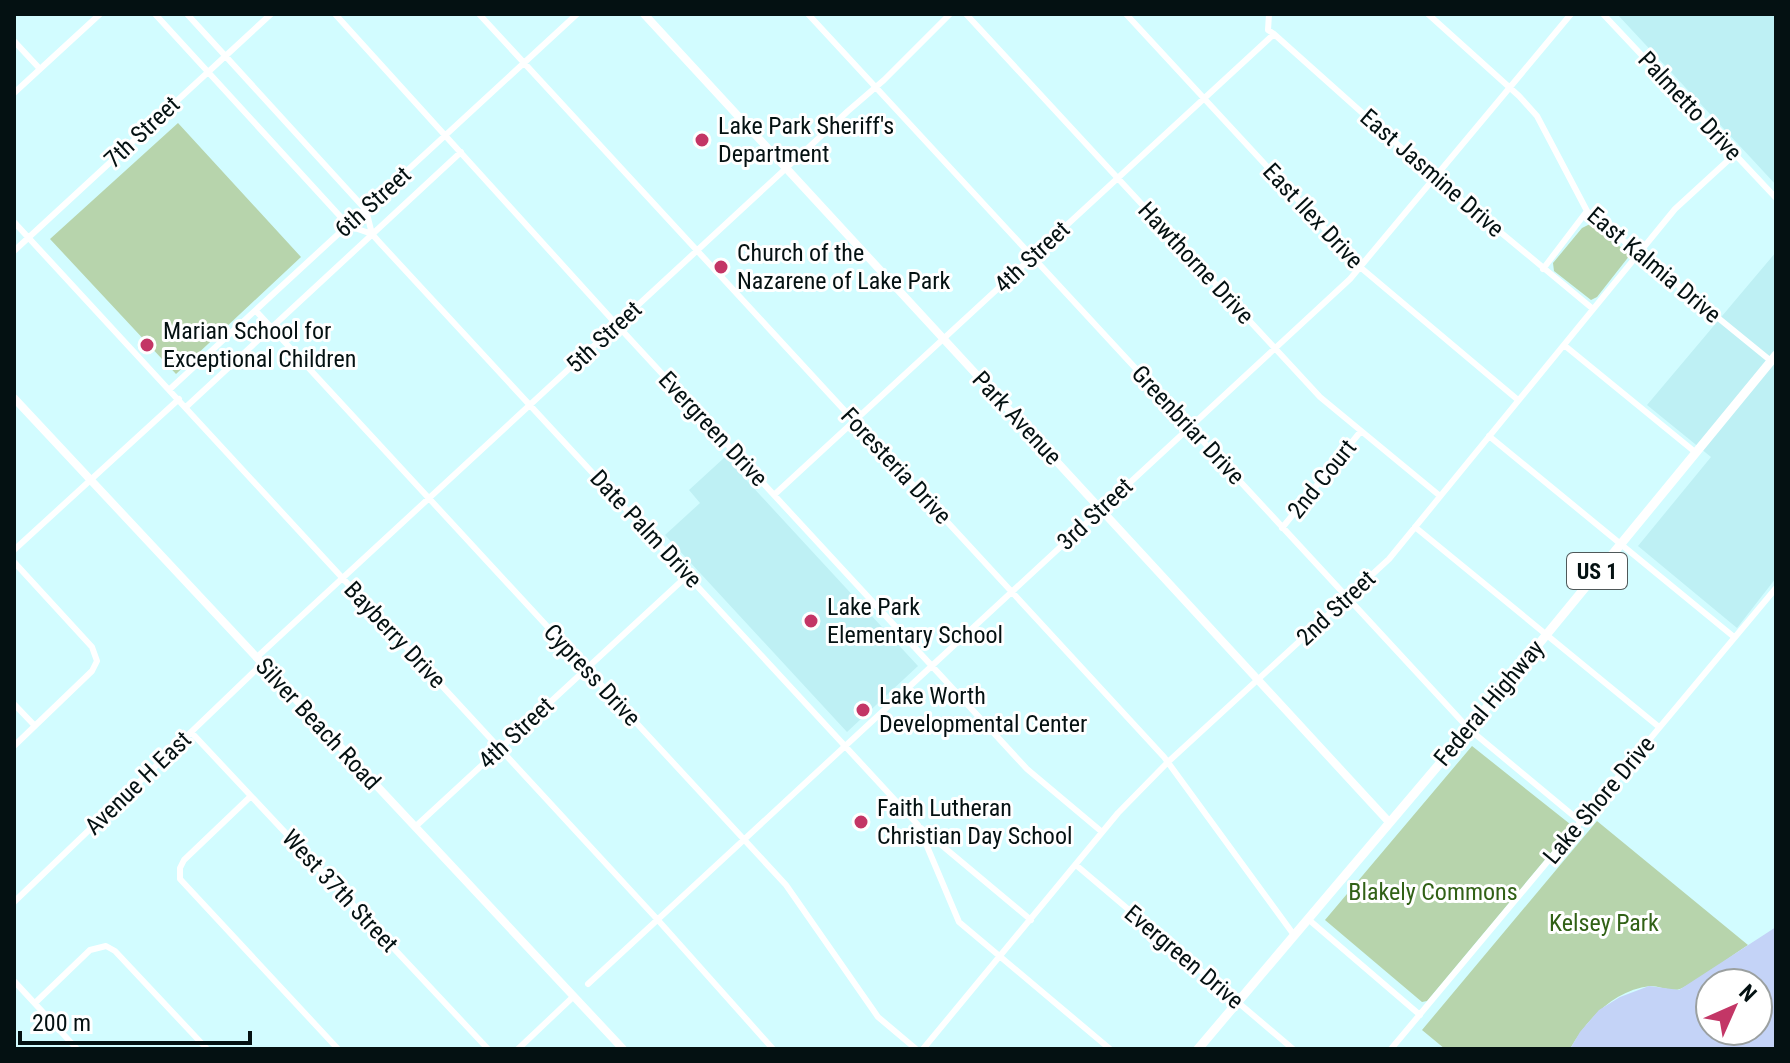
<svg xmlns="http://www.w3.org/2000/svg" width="1790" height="1063" font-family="'Roboto Condensed',sans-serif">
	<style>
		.built { fill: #bef0f4 }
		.green { fill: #b7d4ac }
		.water { fill: #c4d3f7; fill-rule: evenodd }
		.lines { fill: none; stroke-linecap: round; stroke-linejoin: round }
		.street { stroke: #fff; stroke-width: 6 }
		.secondary { stroke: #fff; stroke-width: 8 }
		.primary { stroke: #fff; stroke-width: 9 }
		.poi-dot { fill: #c33666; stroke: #fff; stroke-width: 3 }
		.labels { text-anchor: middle; stroke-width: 6; stroke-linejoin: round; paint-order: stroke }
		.shield { fill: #fff; stroke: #4f5859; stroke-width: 2 }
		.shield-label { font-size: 22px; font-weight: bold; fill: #041112 }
		.street-label { font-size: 24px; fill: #041112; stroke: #fff }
		.poi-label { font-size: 24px; fill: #041112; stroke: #fff; text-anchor: start }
		.park-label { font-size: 24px; fill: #316116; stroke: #fff }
	</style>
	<rect width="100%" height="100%" fill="#d2fcff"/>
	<path class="built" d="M1617 14H1776V185L1751 158Z
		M1776 252V578L1737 628 1638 546 1711 457 1647 405Z
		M725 457 918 666 847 732 665 535 700 503 689 490Z"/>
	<path class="green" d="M178 123 301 257 176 374 50 239Z
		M1592 223 1630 255 1597 297 1591 300 1554 271 1553 263 1582 228Z
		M1472 746 1570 824 1569 831 1427 1001 1422 1002 1325 920Z
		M1597 821 1748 945C1731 956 1697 982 1680 989 1671 992 1660 986 1650 986 1614 990 1586 1020 1570 1049H1445L1422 1030Z"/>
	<path class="water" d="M1776 927V1049H1570L1580 1032 1599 1010 1620 997 1649 986 1679 990ZM1710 983H1758V1031H1710Z"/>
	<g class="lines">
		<path class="street" d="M155 14 349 226 372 234
			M187 14 366 210 372 234 380 243 918 825 959 922 1110 1049
			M335 14 617 325 1027 769 1102 832
			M479 14 1164 757 1294 935
			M808 14 1469 729 1581 822
			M966 14 1320 397 1440 496
			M1126 14 1360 267 1518 400
			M1269 14 1268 30 1274 34 1434 177 1593 309
			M1428 14 1519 96 1537 116 1587 211 1771 361
			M1603 14 1776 198
			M14 41 40 69
			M14 93 100 14
			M14 222 657 919 773 1049
			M14 251 271 14
			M1543 269 1587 211
			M256 311 786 885 878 1017 916 1049
			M1564 345 1695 452
			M170 389 577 14
			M186 407 461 152
			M1489 436 1734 637
			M774 495 1274 34
			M1415 527 1659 727
			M1282 528 1361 431
			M14 550 179 399
			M14 562 92 647 97 661 92 671 14 746
			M256 658 848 111 884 80 950 14
			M14 704 35 726
			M191 732 488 1049
			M251 796 184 860 180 868V879L338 1049
			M415 827 688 575
			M921 828 1031 920
			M1076 865 1293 1049
			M14 902 262 664
			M1308 919 1420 1015
			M14 981 77 1049
			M588 984 1350 279 1571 14
			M35 1003 90 950 106 946 115 951 207 1049
			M518 1049 574 996
			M923 1049 1118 813 1168 762 1389 559 1675 209 1735 154
			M1391 1049 1776 588"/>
		<path class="secondary" d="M644 14 1389 822
			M14 398 623 1049"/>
		<path class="primary" d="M1198 1049 1469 729 1776 355"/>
	</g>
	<g class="poi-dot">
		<circle cx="702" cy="140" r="8"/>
		<circle cx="721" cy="267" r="8"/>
		<circle cx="147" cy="345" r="8"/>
		<circle cx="811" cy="621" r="8"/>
		<circle cx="863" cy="710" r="8"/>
		<circle cx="861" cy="822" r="8"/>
	</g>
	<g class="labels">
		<rect class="shield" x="1567" y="553" width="60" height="36" rx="6"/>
		<g class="shield-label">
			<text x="1597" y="579">US 1</text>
		</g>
		<g class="street-label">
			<text transform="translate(1690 106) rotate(47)" y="8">Palmetto Drive</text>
			<text transform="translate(142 132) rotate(-43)" y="8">7th Street</text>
			<text transform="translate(1432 173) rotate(41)" y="8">East Jasmine Drive</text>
			<text transform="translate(373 202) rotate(-42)" y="8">6th Street</text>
			<text transform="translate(1313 216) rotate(47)" y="8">East Ilex Drive</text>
			<text transform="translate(1032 257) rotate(-43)" y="8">4th Street</text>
			<text transform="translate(1196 263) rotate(47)" y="8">Hawthorne Drive</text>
			<text transform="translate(1654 265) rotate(40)" y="8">East Kalmia Drive</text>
			<text transform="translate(604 337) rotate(-43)" y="8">5th Street</text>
			<text transform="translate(1017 418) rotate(47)" y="8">Park Avenue</text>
			<text transform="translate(1188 425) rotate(47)" y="8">Greenbriar Drive</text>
			<text transform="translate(713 429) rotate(47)" y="8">Evergreen Drive</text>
			<text transform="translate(896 466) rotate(47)" y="8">Foresteria Drive</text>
			<text transform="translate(1322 479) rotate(-51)" y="8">2nd Court</text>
			<text transform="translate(1095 514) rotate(-43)" y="8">3rd Street</text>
			<text transform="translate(646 529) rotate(47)" y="8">Date Palm Drive</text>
			<text transform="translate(1336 608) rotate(-43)" y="8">2nd Street</text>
			<text transform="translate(395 635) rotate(47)" y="8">Bayberry Drive</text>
			<text transform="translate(592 675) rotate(47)" y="8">Cypress Drive</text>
			<text transform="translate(1489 703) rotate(-50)" y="8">Federal Highway</text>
			<text transform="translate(318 724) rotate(47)" y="8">Silver Beach Road</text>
			<text transform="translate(516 733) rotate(-43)" y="8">4th Street</text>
			<text transform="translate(138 783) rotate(-44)" y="8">Avenue H East</text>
			<text transform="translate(1599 800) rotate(-50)" y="8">Lake Shore Drive</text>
			<text transform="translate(340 891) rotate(47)" y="8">West 37th Street</text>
			<text transform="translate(1184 957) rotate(40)" y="8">Evergreen Drive</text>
		</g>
		<g class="poi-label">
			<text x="718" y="134">Lake Park Sheriff's<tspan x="718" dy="28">Department</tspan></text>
			<text x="737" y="261">Church of the<tspan x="737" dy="28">Nazarene of Lake Park</tspan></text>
			<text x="163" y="339">Marian School for<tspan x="163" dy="28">Exceptional Children</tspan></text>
			<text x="827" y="615">Lake Park<tspan x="827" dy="28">Elementary School</tspan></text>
			<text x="879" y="704">Lake Worth<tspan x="879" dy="28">Developmental Center</tspan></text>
			<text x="877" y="816">Faith Lutheran<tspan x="877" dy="28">Christian Day School</tspan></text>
		</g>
		<g class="park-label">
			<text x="1433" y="900">Blakely Commons</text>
			<text x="1604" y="931">Kelsey Park</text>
		</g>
	</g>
	<rect width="1790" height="1063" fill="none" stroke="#041112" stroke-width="32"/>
	<g transform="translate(1734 1007) rotate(45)"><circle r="38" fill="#ffffff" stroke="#9ba0a0" stroke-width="2"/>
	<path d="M0-6L14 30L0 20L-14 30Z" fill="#c33666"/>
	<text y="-12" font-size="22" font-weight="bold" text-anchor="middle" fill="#041112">N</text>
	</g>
	<path d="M20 1031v12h230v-12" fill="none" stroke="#041112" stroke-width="4"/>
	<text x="32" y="1031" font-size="24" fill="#041112" stroke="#ffffff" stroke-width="6" paint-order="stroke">200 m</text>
</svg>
